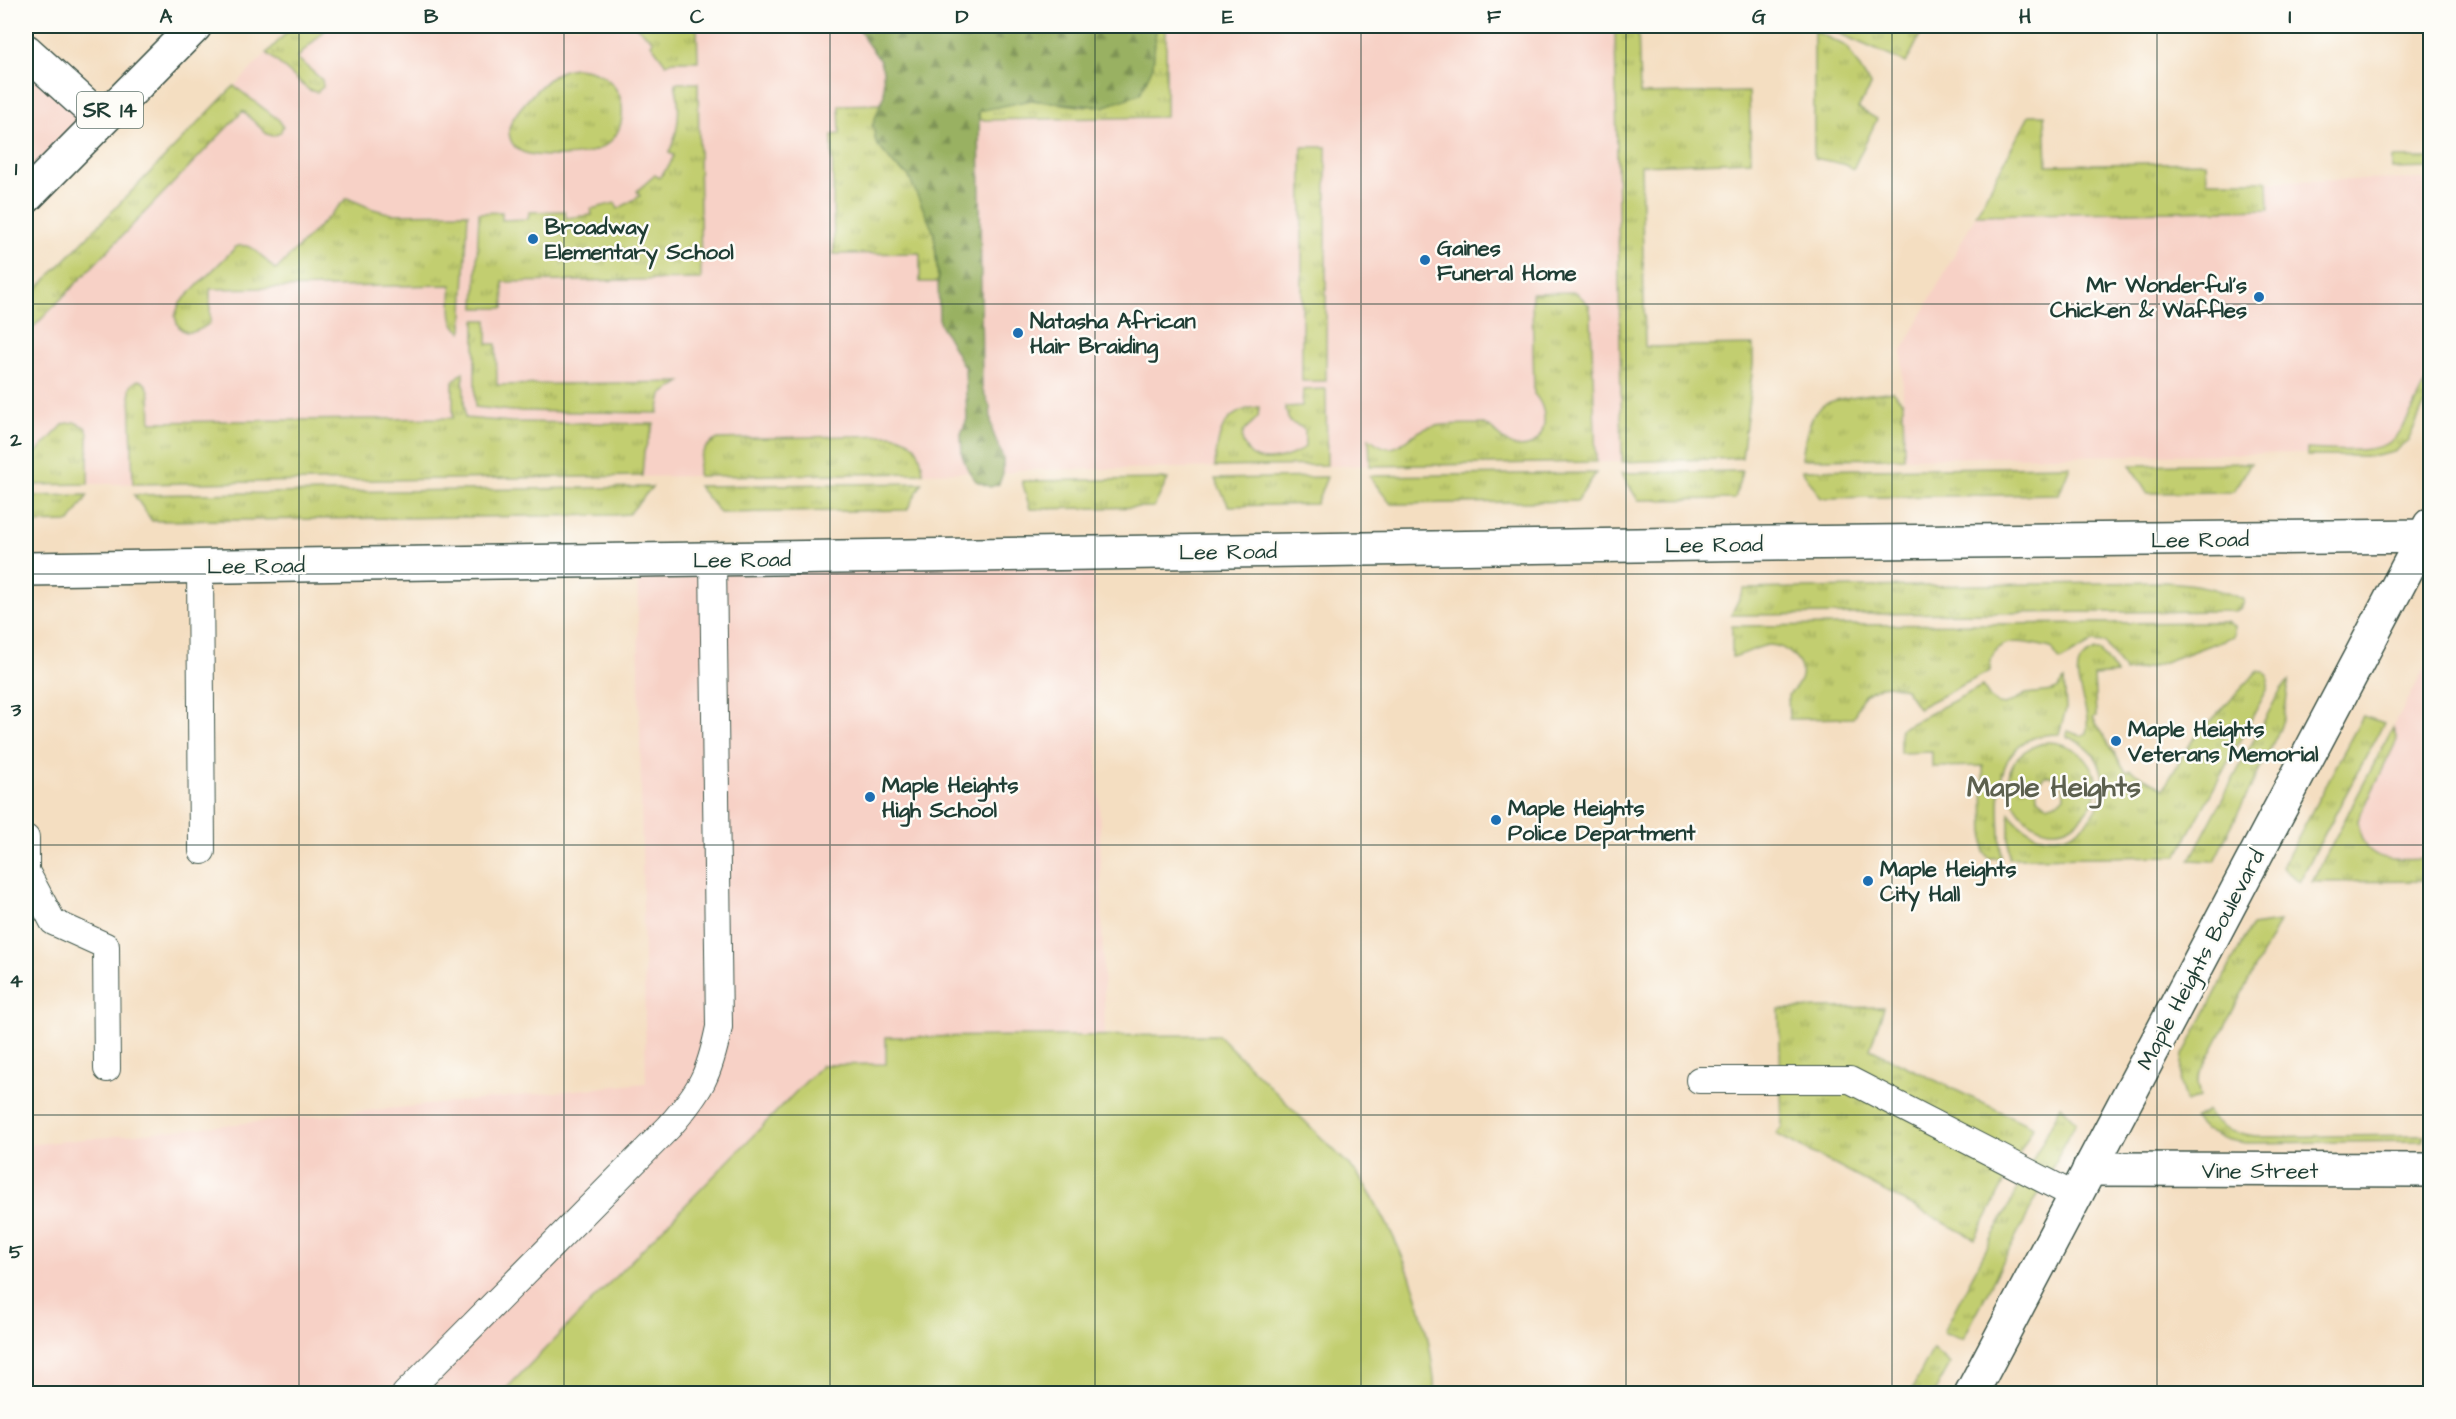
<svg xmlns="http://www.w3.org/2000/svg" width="2456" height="1419" font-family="'Architects Daughter',sans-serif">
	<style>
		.built { fill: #f7d1c6 }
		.grass { fill: url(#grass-tufts); stroke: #708652; stroke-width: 1.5; fill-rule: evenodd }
		.forest { fill: url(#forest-firs); stroke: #5c774b; stroke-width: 1.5 }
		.green { fill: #c2ce70; stroke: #708652; stroke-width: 1.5 }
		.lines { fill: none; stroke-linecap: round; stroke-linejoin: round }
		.lane-casing { stroke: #3f5549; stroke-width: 28 }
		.street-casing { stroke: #3f5549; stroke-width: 36 }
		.secondary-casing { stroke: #3f5549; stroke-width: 36 }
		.primary-casing { stroke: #3f5549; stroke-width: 36 }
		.lane { stroke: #fff; stroke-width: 26 }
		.street { stroke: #fff; stroke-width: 33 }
		.secondary { stroke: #fff; stroke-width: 33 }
		.primary { stroke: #fff; stroke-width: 33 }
		.grid { fill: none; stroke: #1f3d34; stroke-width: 1.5; stroke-opacity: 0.55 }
		.poi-dot { fill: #1f6fb2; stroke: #fdfcf7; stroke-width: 2 }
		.labels { text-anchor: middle; stroke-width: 5; stroke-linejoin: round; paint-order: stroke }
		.shield { fill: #fdfcf7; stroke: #62766e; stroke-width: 1.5 }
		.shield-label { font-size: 21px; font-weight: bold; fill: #1f3d34 }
		.poi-label { font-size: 22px; font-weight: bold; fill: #1f3d34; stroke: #fdfcf7; text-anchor: start }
		.street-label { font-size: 22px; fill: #1f3d34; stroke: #fdfcf7 }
		.district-label { font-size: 28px; font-weight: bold; fill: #5c604e; stroke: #fdfcf7 }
		.neatline { fill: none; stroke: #1f3d34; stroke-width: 2 }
		.grid-label { font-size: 20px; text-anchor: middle; font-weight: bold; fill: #1f3d34 }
	</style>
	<defs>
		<pattern id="grass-tufts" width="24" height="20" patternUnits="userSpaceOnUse" patternTransform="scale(1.5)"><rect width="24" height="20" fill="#c2ce70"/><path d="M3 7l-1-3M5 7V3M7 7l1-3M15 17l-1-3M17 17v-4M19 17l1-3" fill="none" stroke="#9da85d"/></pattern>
		<pattern id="forest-firs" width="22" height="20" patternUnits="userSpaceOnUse" patternTransform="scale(1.5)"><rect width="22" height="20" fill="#99b162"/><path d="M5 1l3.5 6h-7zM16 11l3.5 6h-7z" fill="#7c9152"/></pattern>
	</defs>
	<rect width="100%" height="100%" fill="#fdfcf7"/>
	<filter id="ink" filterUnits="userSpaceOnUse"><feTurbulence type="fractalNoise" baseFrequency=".0167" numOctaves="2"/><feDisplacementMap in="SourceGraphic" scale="12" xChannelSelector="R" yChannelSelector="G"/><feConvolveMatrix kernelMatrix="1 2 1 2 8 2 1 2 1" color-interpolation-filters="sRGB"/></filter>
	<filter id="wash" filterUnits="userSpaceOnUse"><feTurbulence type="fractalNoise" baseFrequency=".008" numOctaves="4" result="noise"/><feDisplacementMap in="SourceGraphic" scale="24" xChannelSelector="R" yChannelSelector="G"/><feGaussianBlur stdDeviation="1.35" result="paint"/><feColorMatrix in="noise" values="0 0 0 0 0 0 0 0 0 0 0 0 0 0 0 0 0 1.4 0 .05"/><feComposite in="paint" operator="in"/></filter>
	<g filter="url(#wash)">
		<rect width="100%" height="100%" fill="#f4dec1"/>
		<path class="built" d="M293 26H979L1166 116V26H1615L1622 462 1019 470 1009 473 982 472 26 485V300Z
			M26 51 101 119 26 197Z
			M2430 179V391L2408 441 2394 452 2376 456H2307V453L1904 458 1902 351 1976 215 2269 209 2268 181Z
			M1093 552 1105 1036 1218 1035 1357 1173 1373 1196 1410 1271 1427 1330 1435 1394H26V1145L646 1083 637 560Z
			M2430 658V881L2312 882 2393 728Z"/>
		<path class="grass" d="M293 26H329L297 58 322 80 323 87 317 92 309 90 267 53Z
			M636 26H697L698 61H673L666 64 651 44 653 41Z
			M1156 26H1166V117L979 120V110L1031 100 1086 107 1153 66Z
			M1615 26H1638L1640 94 1749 92 1751 161 1641 165 1645 347 1753 345V365L1742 458 1622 462Z
			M1822 26H1925L1906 63Z
			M1814 31 1846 46 1871 86 1858 108 1877 119 1853 169 1843 164 1814 158Z
			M575 68C593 69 608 75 617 91 622 99 623 108 622 117 618 150 586 156 559 156 540 156 510 158 509 131 509 115 548 76 562 71 566 69 571 69 575 68Z
			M675 83H698L701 279 503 282 504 308H475L479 213 502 212V220L528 219 529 212 565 211 566 218 592 215 591 209 615 203 618 209 640 196 637 191 655 175 659 178 669 166 674 155 669 153C679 131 681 106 675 83Z
			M234 86 279 120 283 126 280 133 273 136 267 134 243 111 26 335V300Z
			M882 104 873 124 876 143 895 166 908 175 921 200 934 233 938 282H920V253L834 254 832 135 840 134 839 105Z
			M2029 115H2045L2047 165 2206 162 2207 181H2268L2269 209 1976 215Z
			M1302 147H1326V381H1302Z
			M2392 158H2430V168L2392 169Z
			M347 198 373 209 392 214 468 213 462 332C446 323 453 301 451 285L210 289V323C197 333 180 340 175 316L180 303 236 247C252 240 264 260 276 270Z
			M1576 292 1589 305 1591 316 1596 462 1370 466 1369 438C1399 462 1402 436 1427 428 1441 423 1468 425 1484 424 1496 429 1502 443 1514 446 1545 453 1553 413 1534 394L1532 293Z
			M475 320H487V344H496L497 385 681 382 662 394 658 413 512 411 475 407Z
			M463 372 465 418 511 422 654 424 644 452 642 476 133 484 130 388 132 384 138 380C155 383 149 409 151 422L453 418V382Z
			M2430 374V391L2408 441 2394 452 2376 456H2307V449C2330 450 2376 455 2394 439 2406 428 2422 390 2430 374Z
			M1326 389 1327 465 1215 467C1217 435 1222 410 1259 407L1258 417C1254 422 1244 428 1243 434 1241 439 1243 444 1246 448 1256 469 1292 458 1305 447V431L1301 427 1289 422 1285 407 1302 406 1303 390Z
			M1892 391 1903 402 1904 458 1802 459C1804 443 1808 416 1822 406 1832 397 1876 394 1892 391Z
			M74 422 85 427 88 433V484L26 485V463L64 424Z
			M892 435C915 439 921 450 923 473L698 476C698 459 702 446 718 439Z
			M2251 463 2234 492 2147 493 2130 465Z
			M2070 466 2059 494 1821 498 1802 470Z
			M1742 471 1735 499 1638 500 1621 473Z
			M1596 473 1577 501 1397 504H1391L1369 476Z
			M1327 477 1316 504 1229 506 1215 479Z
			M1168 479 1154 507 1030 509 1022 481Z
			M922 483 907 510 720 513 698 486Z
			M652 487 629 514 614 515 152 521 134 495Z
			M88 495 70 522 26 523V496Z
			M2163 582C2190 583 2219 588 2244 600 2243 607 2241 609 2234 611L1731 615 1744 589Z
			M2226 622 2234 626V636L2151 667 2125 672 2105 643 2093 642 2060 661 2051 648C2024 641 1990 633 1990 671L1918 708 1905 689 1889 685 1880 686 1863 696 1853 718 1789 719 1788 695C1793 691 1798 686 1800 680 1807 663 1785 644 1769 645 1757 646 1745 655 1732 657V626Z
			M2095 651H2100L2116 674 2094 676 2096 716 2093 718 2126 772 2130 770 2164 788 2192 741 2258 671 2264 672 2268 677V688L2177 856 2009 858V813C2068 888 2153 770 2066 736L2068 731 2081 736 2086 733C2093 712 2070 680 2080 662 2083 656 2090 654 2095 651Z
			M2064 680 2066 709 2059 734C1985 734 2000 807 2001 858H1989L1984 853 1983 766 1932 767V752L1900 753V729L1982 686 1991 699 1998 704 2005 705 2026 694 2052 691 2059 688Z
			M2289 682 2284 717 2277 735 2214 861 2190 860 2281 689Z
			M2363 716 2384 723 2299 882 2282 867Z
			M2393 728 2397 740 2358 820C2361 867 2396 859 2430 859V881L2312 882Z
			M2048 742C2083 743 2111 777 2088 809 2040 877 1960 761 2048 742ZM2046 776H2052L2063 783 2064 796 2059 801 2047 805 2037 797 2036 785Z
			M2279 922 2200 1074 2197 1083 2200 1097 2186 1102 2180 1083 2183 1055 2251 926Z
			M1884 1007 1870 1049 2033 1127 1975 1239 1776 1134 1782 1127 1779 1009Z
			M2061 1106 2076 1122 1963 1339 1943 1332Z
			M2207 1111C2217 1129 2236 1134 2255 1137L2424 1135 2422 1141 2247 1143C2227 1141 2207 1135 2194 1119Z
			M1933 1349 1950 1364 1934 1393H1910Z"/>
		<path class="forest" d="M858 26H1156L1153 66 1140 94 1103 107 1031 100 979 111 982 388 990 407 992 430 1003 458V473L999 484 990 487 976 481 968 470 962 455 961 434 967 419 965 369 939 322 938 275 934 233 908 175 895 166 876 143 873 124 884 95 883 70 879 59 865 40Z"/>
		<path class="green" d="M1218 1035 1357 1173C1402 1241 1430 1312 1435 1393H502L822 1065 886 1064V1037Z"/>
	</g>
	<g filter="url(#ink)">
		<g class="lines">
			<g class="lane-casing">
				<path id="lane" d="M200 566 202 851
					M26 838V871L53 922 106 946 107 1069
					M1699 1080H1850L2075 1196
					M405 1394 669 1127C701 1090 709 1076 719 1027L713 560"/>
			</g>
			<g class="street-casing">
				<path id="street" d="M26 51 101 119
					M2089 1169 2430 1170"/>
			</g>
			<g class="secondary-casing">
				<path id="secondary" d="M26 569 1773 543 2430 536
					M1971 1394 2430 525"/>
			</g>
			<g class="primary-casing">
				<path id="primary" d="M26 197 195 26"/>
			</g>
			<use href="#lane" class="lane"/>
			<use href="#street" class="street"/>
			<use href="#secondary" class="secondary"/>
			<use href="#primary" class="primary"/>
		</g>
	</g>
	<path class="grid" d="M299 26V1394M564 26V1394M830 26V1394M1095 26V1394M1361 26V1394M1626 26V1394M1892 26V1394M2157 26V1394M26 304H2430M26 574H2430M26 845H2430M26 1115H2430"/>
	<g class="poi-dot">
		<circle cx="533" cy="239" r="6"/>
		<circle cx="1425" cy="260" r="6"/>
		<circle cx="2259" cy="297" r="6"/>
		<circle cx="1018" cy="333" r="6"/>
		<circle cx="2116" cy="741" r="6"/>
		<circle cx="870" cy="797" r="6"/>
		<circle cx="1496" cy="820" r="6"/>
		<circle cx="1868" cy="881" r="6"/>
	</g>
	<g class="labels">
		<rect class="shield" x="77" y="92" width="66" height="36" rx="4.5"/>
		<g class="shield-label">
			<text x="110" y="117">SR 14</text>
		</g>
		<g class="poi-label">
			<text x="545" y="234">Broadway<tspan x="545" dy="25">Elementary School</tspan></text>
			<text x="1437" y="255">Gaines<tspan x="1437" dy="25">Funeral Home</tspan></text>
			<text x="2247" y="292" text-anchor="end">Mr Wonderful’s<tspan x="2247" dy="25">Chicken &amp; Waffles</tspan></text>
			<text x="1030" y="328">Natasha African<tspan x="1030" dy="25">Hair Braiding</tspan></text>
			<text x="2128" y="736">Maple Heights<tspan x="2128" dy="25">Veterans Memorial</tspan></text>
			<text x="882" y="792">Maple Heights<tspan x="882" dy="25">High School</tspan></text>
			<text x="1508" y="815">Maple Heights<tspan x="1508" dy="25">Police Department</tspan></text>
			<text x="1880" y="876">Maple Heights<tspan x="1880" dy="25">City Hall</tspan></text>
		</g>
		<g class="street-label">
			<text transform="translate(2200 539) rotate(-1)" y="8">Lee Road</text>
			<text transform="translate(1714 544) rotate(-1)" y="8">Lee Road</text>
			<text transform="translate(1228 551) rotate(-1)" y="8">Lee Road</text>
			<text transform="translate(742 559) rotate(-1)" y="8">Lee Road</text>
			<text transform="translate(256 565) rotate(-1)" y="8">Lee Road</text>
			<text transform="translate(2200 959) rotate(-62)" y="8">Maple Heights Boulevard</text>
			<text x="2260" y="1178">Vine Street</text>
		</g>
		<g class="district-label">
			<text x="2054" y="796">Maple Heights</text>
		</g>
	</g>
	<rect width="2456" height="1419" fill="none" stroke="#fdfcf7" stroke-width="66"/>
	<rect x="33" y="33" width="2390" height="1353" class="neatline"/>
	<g class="grid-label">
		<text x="166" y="23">A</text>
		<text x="431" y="23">B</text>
		<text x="697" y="23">C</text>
		<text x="962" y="23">D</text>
		<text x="1228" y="23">E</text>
		<text x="1494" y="23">F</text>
		<text x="1759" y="23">G</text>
		<text x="2025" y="23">H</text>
		<text x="2290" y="23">I</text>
		<text x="16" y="175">1</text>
		<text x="16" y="446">2</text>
		<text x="16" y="716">3</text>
		<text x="16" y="987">4</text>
		<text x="16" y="1258">5</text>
	</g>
</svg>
